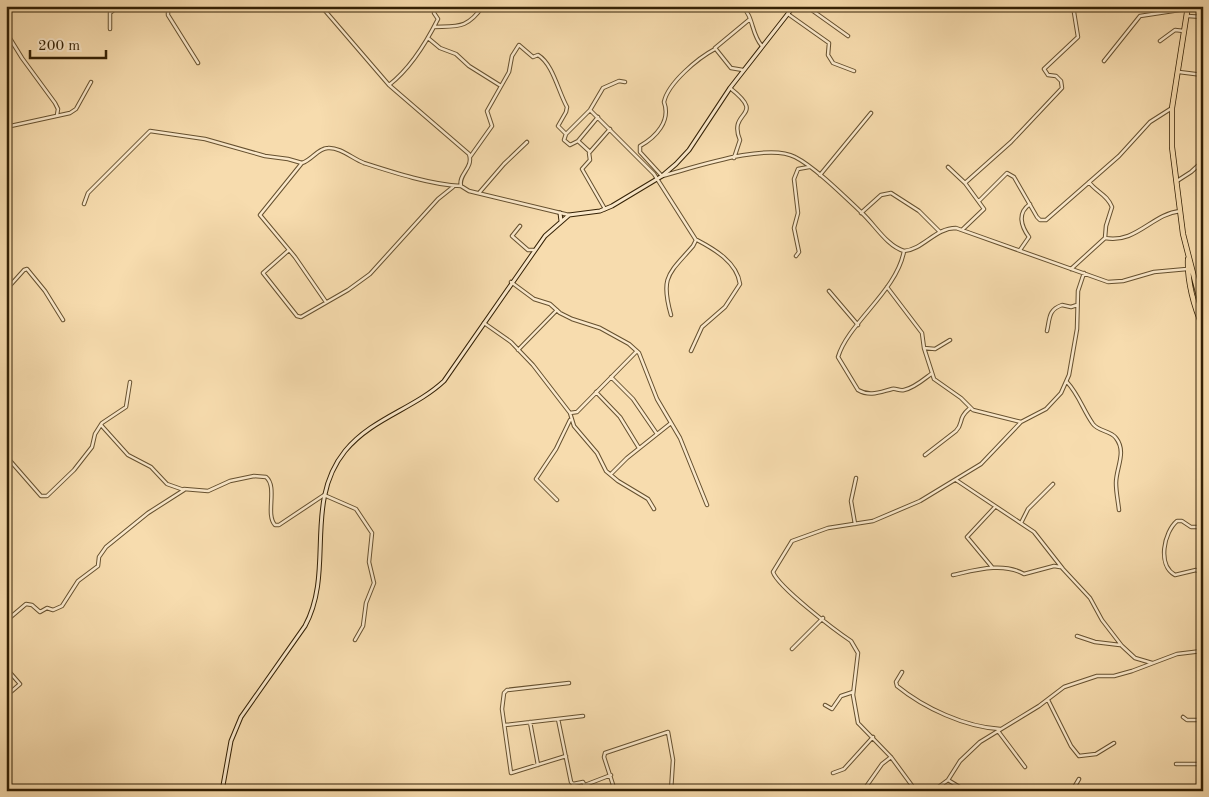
<svg xmlns="http://www.w3.org/2000/svg" width="1209" height="797" font-family="'Old Standard TT',serif">
	<style>
		.lines { fill: none; stroke-linecap: round; stroke-linejoin: round }
		.street-casing { stroke: #65502f; stroke-width: 4.5 }
		.secondary-casing { stroke: #342105; stroke-width: 5 }
		.primary-casing { stroke: #342105; stroke-width: 6 }
		.street { stroke: #fae8ca; stroke-width: 2.5 }
		.secondary { stroke: #fae8ca; stroke-width: 3 }
		.primary { stroke: #f7dcae; stroke-width: 4.5 }
	</style>
	<rect width="100%" height="100%" fill="#f7dcae"/>
	<filter id="stains"><feTurbulence type="fractalNoise" baseFrequency=".004" numOctaves="4"/><feColorMatrix values="0 0 0 0 .2 0 0 0 0 .09 0 0 0 0 .02 0 0 0 .5 -.17"/></filter>
	<radialGradient id="worn" r=".72"><stop offset=".6" stop-color="#630" stop-opacity="0"/><stop offset="1" stop-color="#630" stop-opacity=".3"/></radialGradient>
	<g class="lines">
		<g class="street-casing">
			<path id="street" d="M168 6V15L198 63
				M321 6 389 85 469 154C474 168 458 174 461 186L469 191 569 215
				M742 6C754 17 751 34 762 46
				M806 6 848 36
				M788 14 829 43 828 55 833 63 854 71
				M1188 16 1203 17
				M434 27C458 26 467 29 483 6
				M110 29V13L119 6
				M6 32 22 58 55 103 58 109 57 115
				M428 38 440 48 456 54 469 66 501 86
				M1160 41 1175 30 1184 31
				M715 49C698 58 668 83 664 102 671 121 656 137 640 146V152L662 176C693 168 767 142 795 157 815 167 845 197 862 213 875 225 887 246 904 251 924 249 935 228 956 228L1108 282 1123 281 1154 272 1187 269
				M1104 61 1140 16 1186 9
				M743 70 731 68 715 48 750 19
				M1179 72 1203 75
				M389 85C411 68 426 43 438 19L434 13 435 6
				M730 88C768 118 727 109 740 140L734 158
				M590 110 654 174 696 240 693 246C669 274 660 276 671 315
				M598 117 578 141 570 145 564 140 566 134 590 110 603 88 619 81 625 82
				M6 127 70 113 76 109 91 82
				M578 141 590 152
				M470 157 492 126 487 111 509 72 512 56 519 45 533 57 538 55C553 64 558 91 567 107L566 112 558 126 566 134
				M302 163 260 215 295 257 326 302
				M948 167 965 183 984 209 962 230
				M820 175 871 113
				M1177 181 1191 172 1203 161
				M1089 182C1096 192 1107 194 1112 207L1106 226 1105 238
				M965 183 1011 142 1062 88 1061 81 1056 76 1048 75 1044 69 1078 37 1073 6
				M479 193 504 164 527 142
				M979 201 1007 173 1014 177 1037 217 1040 220H1046L1119 156 1150 122 1172 108
				M84 204 88 193 150 131 205 139 265 156 288 159 302 163C312 160 318 148 328 148 340 147 353 159 364 163 392 172 432 185 461 186
				M605 209 582 169 590 160 589 153 610 129
				M861 213 881 195 891 193 919 211 940 232
				M520 226 512 236 528 250H534
				M289 250 263 273 297 316 301 317 348 290 370 274 438 199 453 187
				M1020 250 1029 237C1021 226 1017 213 1030 204
				M904 251C897 291 848 323 838 357L858 390C870 397 880 392 892 389 896 388 899 391 904 390 914 388 923 380 931 374
				M796 256 799 252 794 228 798 213 794 179 798 169 809 167
				M1071 269 1105 238C1136 244 1152 214 1180 211
				M1196 281 1203 287
				M511 282 534 299 550 304 560 313 572 319 600 328 629 344 639 353 657 399 680 438 707 505
				M887 287 922 333 924 348 934 379 961 398 973 410 1021 422
				M6 290 24 270 27 269 45 291 63 320
				M829 291 858 325
				M484 323 511 342 533 365 570 413 574 426 597 453 606 471 618 481 648 499 654 509
				M1047 331C1050 318 1048 310 1062 305L1071 307 1077 305
				M924 348 935 349 950 340
				M518 350 557 310
				M691 351 702 327 725 307 740 284C737 262 714 249 697 240
				M611 377 633 399 657 434
				M1067 382C1079 395 1083 410 1093 424 1099 432 1110 430 1116 438 1127 452 1116 468 1116 483 1116 492 1118 501 1119 510
				M596 392 620 417 639 448
				M570 413 577 412 637 351
				M925 455 956 431C964 423 957 419 970 408
				M6 456 41 496H47L74 470 92 447 95 434 102 423 126 407 130 382
				M611 474 627 458 671 423
				M956 480 1034 532 1063 569 1090 598 1102 620 1122 646 1135 658 1152 663
				M184 489 208 491 230 481 254 476 266 477C278 487 265 514 275 525H279L324 495 356 509 372 533 369 562 374 583 366 603 363 626 355 640
				M557 500 536 479 556 449 570 420
				M1021 523 1028 509 1053 484
				M855 524 851 501 856 478
				M992 567 967 537 995 507
				M1202 573 1196 570 1175 575C1157 565 1164 532 1177 521H1182L1191 527H1203
				M953 575C976 570 1003 562 1024 574L1054 566 1060 567
				M6 621 26 604 32 605 40 612 47 608 53 610 62 606 78 581 98 566 99 557 106 547 148 513 184 490 167 484 151 467 128 455 101 425
				M1077 636 1095 642 1120 645
				M792 649 823 618
				M6 668 20 684 6 696
				M902 672 896 682 897 686C924 708 965 727 1000 729
				M1048 700 1071 746 1079 756 1096 754 1114 743
				M825 705 832 709 841 696 853 692
				M1183 717 1187 720H1202
				M558 719 571 782 573 784 583 782 588 791
				M530 722 538 765
				M505 725 583 716
				M998 731 1025 767
				M566 756 511 773 502 709 504 693 507 690 569 683
				M1176 764H1203
				M833 773 844 769 873 737
				M948 780 966 791
				M585 785 611 775
				M615 791 604 757 605 753 668 732 673 760 671 791
				M863 791 882 764 891 757
				M901 791 914 789
				M916 791 891 757 858 723 853 695 858 653 851 641C836 631 778 587 773 572L792 541 828 528 873 521 920 501 981 464 1021 422 1046 409 1061 393 1069 375 1077 329 1078 291 1084 273
				M933 791 948 780 960 761 980 742 1039 706 1064 687 1097 676H1114L1132 671 1177 654 1202 651
				M1072 791 1079 779"/>
		</g>
		<g class="secondary-casing">
			<path id="secondary" d="M560 213 561 221
				M222 791 231 741 241 717 305 626C335 571 303 503 345 451 372 418 414 409 444 381L545 236 569 215 600 211 612 206 662 176 676 164 689 150 730 88 794 6"/>
		</g>
		<g class="primary-casing">
			<path id="primary" d="M1188 6 1172 108V147L1183 234 1203 312
				M1188 259C1187 281 1194 307 1203 327
				M1203 539V746"/>
		</g>
		<use href="#street" class="street"/>
		<use href="#secondary" class="secondary"/>
		<use href="#primary" class="primary"/>
	</g>
	<rect width="1209" height="797" fill="none" stroke="#f7dcae" stroke-width="25"/>
	<rect x="8" y="8" width="1194" height="782" fill="none" stroke="#342105" stroke-width="2.5"/>
	<rect x="12" y="12" width="1184" height="772" fill="none" stroke="#342105"/>
	<path d="M30 50v8h76v-8" fill="none" stroke="#342105" stroke-width="2.5"/>
	<text x="38" y="50" font-size="15" fill="#342105" stroke="#fae8ca" stroke-width="4" paint-order="stroke">200 m</text>
	<rect width="100%" height="100%" filter="url(#stains)"/>
	<rect width="100%" height="100%" fill="url(#worn)"/>
</svg>
